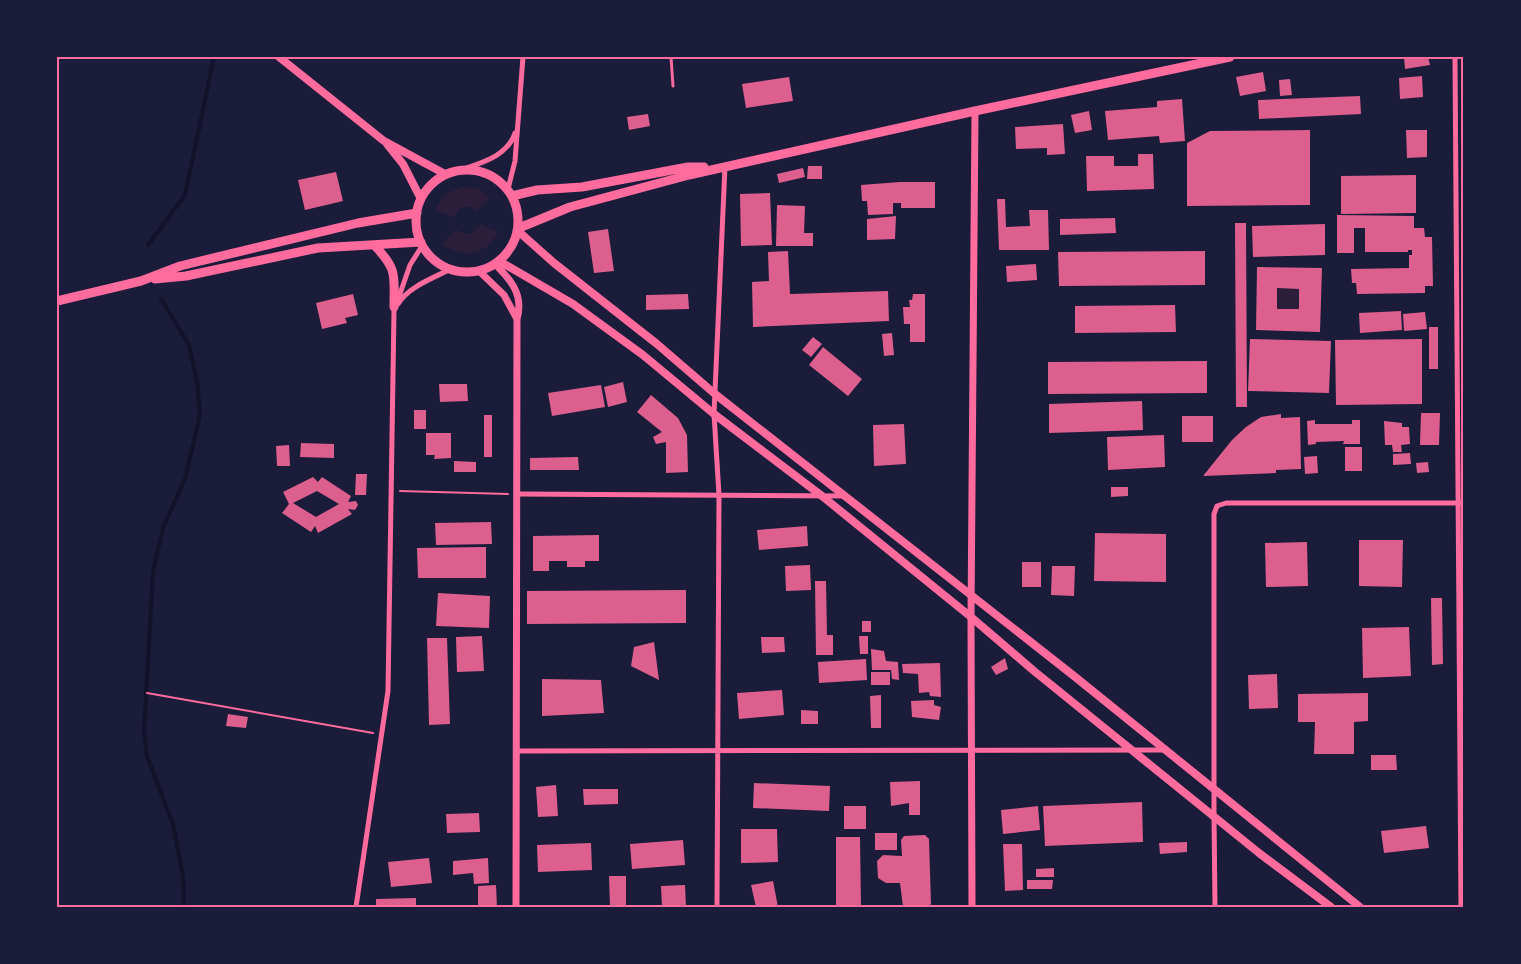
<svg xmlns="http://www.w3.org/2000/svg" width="1521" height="964" font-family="'Golos Text',sans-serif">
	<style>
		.green { fill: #2a1e3b }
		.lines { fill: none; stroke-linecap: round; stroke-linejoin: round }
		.stream { stroke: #12122b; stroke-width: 4 }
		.building { fill: #dd5f8e; fill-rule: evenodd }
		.path { stroke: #ff6b9d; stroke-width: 2 }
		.service { stroke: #ff6b9d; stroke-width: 3 }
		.minor { stroke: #ff6b9d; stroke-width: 5 }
		.tertiary { stroke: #ff6b9d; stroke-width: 7 }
		.secondary { stroke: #ff6b9d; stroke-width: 8 }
		.trunk { stroke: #ff6b9d; stroke-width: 9 }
		.neatline { fill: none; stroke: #ff6b9d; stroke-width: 2 }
	</style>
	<rect width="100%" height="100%" fill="#1b1b3a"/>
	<path class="green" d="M461 187 477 188 490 197 477 211 470 207H461L453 217 434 210 446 194Z
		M480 224 498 232C487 256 461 259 442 244L456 229C466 237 474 235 480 224Z
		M1277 288 1299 289V309H1277Z"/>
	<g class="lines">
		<path class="stream" d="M148 245 185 195 214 57
			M161 299 189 345 197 382 200 415 185 479 163 528 153 571 144 732 147 756 173 824 183 876 184 907"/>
	</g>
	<path class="building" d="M1404 57H1428L1430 65 1405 69Z
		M1263 72 1266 91 1240 96 1236 77Z
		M1422 76 1423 97 1400 99 1399 78Z
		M789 77 793 101 746 108 742 84Z
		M1290 79 1292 95 1280 96 1279 80Z
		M1360 96 1361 114 1259 119 1258 100Z
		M1182 99 1185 141 1160 143 1159 136 1108 140 1105 111 1157 107V101Z
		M1089 111 1092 130 1075 133 1071 115Z
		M648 114 650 126 629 130 627 117Z
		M1063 124 1065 154 1047 155V148L1016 149 1015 127Z
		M1310 130V205L1187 206V143L1210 131Z
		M1406 130H1427V157L1407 158Z
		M1138 154H1153L1154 189 1087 191 1086 156H1114V166H1138Z
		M808 166H822V179H807Z
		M803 168 805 177 779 183 777 174Z
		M336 172 343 201 305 210 298 180Z
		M1416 175V213L1341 214V176Z
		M900 182H935V208H901V203H893V214L868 215 867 201H862L861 185Z
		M770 193 772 245 741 246 740 194Z
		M997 199H1005L1006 227 1030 226 1029 210H1048L1049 250H999Z
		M777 205 805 206 804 233H813V246H776Z
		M1337 215 1414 216V228H1424L1425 237H1432L1433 286H1425V293L1357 294 1356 283H1352L1351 269 1409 268V255H1412V250H1408V252H1365V228H1354V253H1337Z
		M896 216 895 239 867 240V219Z
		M1115 218 1116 233 1060 235V219Z
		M1235 223H1246L1247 407H1236Z
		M1325 224V255L1253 257 1252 226Z
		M608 229 614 271 594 273 588 232Z
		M788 251 790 294 888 291 889 321 753 327 752 282 769 281 768 252Z
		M1205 251V285L1059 286 1058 252Z
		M1036 264 1037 280 1007 282 1006 266Z
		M1257 267 1322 268 1320 332 1256 330ZM1277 288 1299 289V309H1277Z
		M353 294 358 315 345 318 347 323 322 329 316 303Z
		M688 294 689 309 646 310V295Z
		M913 294H925V342H910V324H904L903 307H910L909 300H912Z
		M1175 305 1176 332 1075 333V306Z
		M1401 311 1402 330 1360 333 1359 313Z
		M1425 312 1427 329 1404 331 1403 314Z
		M1429 327H1438V369H1429Z
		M892 333 894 355 884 356 882 334Z
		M813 337 822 344 811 357 802 350Z
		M1250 339 1331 341 1329 393 1248 391Z
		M1422 339V404L1336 405 1335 340Z
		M823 347 862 379 848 396 809 365Z
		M1207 361V393L1048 394V362Z
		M623 382 627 402 608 407 604 387Z
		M439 384H467L468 401 440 402Z
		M601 385 605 407 552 416 548 393Z
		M651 395 678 418 687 435 688 472 666 473V442L656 444 653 437 662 432 637 412Z
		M1142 401 1143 430 1049 433V404Z
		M414 410H426V429H414Z
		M1421 413H1440L1439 445H1420Z
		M1281 414V418L1300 417 1301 469 1276 470V473L1203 476 1232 440 1246 427 1261 417Z
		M484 415H492V457H484Z
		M1182 416H1213V442H1182Z
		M1315 420V424H1352V420H1360V444H1343L1344 441 1316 442V444L1308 445 1307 421Z
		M1384 421 1402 423V427H1409L1410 444 1401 445 1402 452H1393L1392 445H1385Z
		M904 424 906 464 874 466 873 425Z
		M426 433H451V458L434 459 435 455H426Z
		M1164 435 1165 467 1108 470 1107 437Z
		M301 443 334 444V458L300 457Z
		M289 445 290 466H277L276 446Z
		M1345 447H1362V471H1345Z
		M1410 453 1411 464 1393 465V454Z
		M1317 456 1318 473 1305 474 1304 457Z
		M578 457 579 470H530V458Z
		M454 461 476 462V472H454Z
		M1428 462 1429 472 1417 473 1416 463Z
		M356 474H367L366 495H355Z
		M313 477 318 482 322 477 351 496 348 502 356 501 358 505 355 510 348 509 352 514 318 533 315 526 311 532 282 513 289 504 283 492ZM317 491 339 504 316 517 293 503Z
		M1111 487H1128V496L1111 497Z
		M491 522 492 544 436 545 435 523Z
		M807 526 808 546 759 550 757 530Z
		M1095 533 1166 534V582L1094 581Z
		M599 535V561H585V567H567V561H549V571H533V536Z
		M1359 540H1403L1402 587 1359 586Z
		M1307 542 1308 586 1266 587 1265 543Z
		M486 547V578H418L417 548Z
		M1022 562H1041V587H1022Z
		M810 565 811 590 786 591 785 566Z
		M1052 566H1075L1074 596 1051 595Z
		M815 581H826L827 635H833V655H816Z
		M686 590V623L527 624V591Z
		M438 593 490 596 489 628 436 626Z
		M1431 598H1442L1443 664 1432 665Z
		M862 621H871V632H862Z
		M1409 627 1411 676 1363 678 1362 628Z
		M482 636 484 671 457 672 456 637Z
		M859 636H868V654H860Z
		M761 637H784L785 652 762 653Z
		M427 638H447L450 724 429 725Z
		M654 642 659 680 631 666 634 647Z
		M871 649 884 651 886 661 898 662 899 680 892 679 891 670H872Z
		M1005 658 1008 669 996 675 991 667Z
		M866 659 867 680 819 683 818 662Z
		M940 663 941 697 930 696 929 692 919 693 918 674 903 673 902 664Z
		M871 672H890V685H871Z
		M1277 674 1278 708 1249 709 1248 675Z
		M542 679 601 680 604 713 542 716Z
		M782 690 784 715 739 719 737 693Z
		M1368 693V721L1354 722V754H1314L1315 722H1298V694Z
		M881 695V728H871L870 696Z
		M934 700V705L941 707 939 720 912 717 911 701Z
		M801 710 818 711V724H801Z
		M228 714 248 717 246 728 226 726Z
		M1371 755H1396L1397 770H1371Z
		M920 781V815H909V803L891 806 890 782Z
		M754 783 830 786 829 811 753 808Z
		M556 785 558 816 538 817 536 787Z
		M583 789H618V804L584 805Z
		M1142 802 1143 842 1045 846 1043 806Z
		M844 806H866V829H844Z
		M1038 806 1040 830 1003 834 1001 810Z
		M479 813 480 832 447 833 446 814Z
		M1426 826 1429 848 1384 853 1381 831Z
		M741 829H777L778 862 741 863Z
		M875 833H897V850H875Z
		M925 835 929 839 931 904 928 907H903L900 883H886L878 878 877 861 883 855 902 856 901 840 904 836Z
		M836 837H860L861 907H836Z
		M683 840 685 865 632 869 630 844Z
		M1187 842V852L1160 854 1159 843Z
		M591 843 592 870 538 872 537 845Z
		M1003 844H1022L1023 890 1005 891Z
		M429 858 432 883 391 887 388 862Z
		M488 858 489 883 474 884 473 873 453 875V861Z
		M1054 868V877H1036V869Z
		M609 876H626V907H610Z
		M1027 880H1053L1052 889H1027Z
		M773 881 778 907H756L751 885Z
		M496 885 497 907H478V886Z
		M685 885 686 907H662L661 886Z
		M416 898V907H376V899Z"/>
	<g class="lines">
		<path class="path" d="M400 491 508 494
			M147 693 373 733"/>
		<path class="service" d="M671 57 673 86"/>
		<path class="minor" d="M1455 57 1461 907
			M464 169C484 162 508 155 515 133
			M508 189 515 161 523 57
			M398 304C408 287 433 278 451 269
			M517 494 844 496
			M516 751 1165 750
			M356 907 388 691 394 311 410 265 422 246
			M717 907 719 495 714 414 725 166
			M1215 907 1214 816V514L1217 506 1226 503H1464"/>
		<path class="tertiary" d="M495 264C511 280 524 295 517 319L516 907
			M479 271 504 295 517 319
			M972 907 971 617 975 111"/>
		<path class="secondary" d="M279 57 384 141 445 174
			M387 144 403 164 421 199
			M518 231 554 263 657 344 715 394 1074 676 1360 907
			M499 261 573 304 643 355 714 414 822 496 971 617 1034 671 1259 853 1331 907"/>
		<path class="trunk" d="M416 221a51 51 0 1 1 102 0a51 51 0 1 1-102 0Z
			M512 196 537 190 582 187 688 167H704
			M519 228 570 207 689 175 975 111 1230 57
			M375 246C398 270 394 276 394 307
			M155 279 186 276 318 248 421 242
			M57 301 141 281 180 266 358 223 417 213"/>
	</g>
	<rect width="1521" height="964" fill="none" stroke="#1b1b3a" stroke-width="117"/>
	<rect x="58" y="58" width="1404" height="848" class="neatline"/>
</svg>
